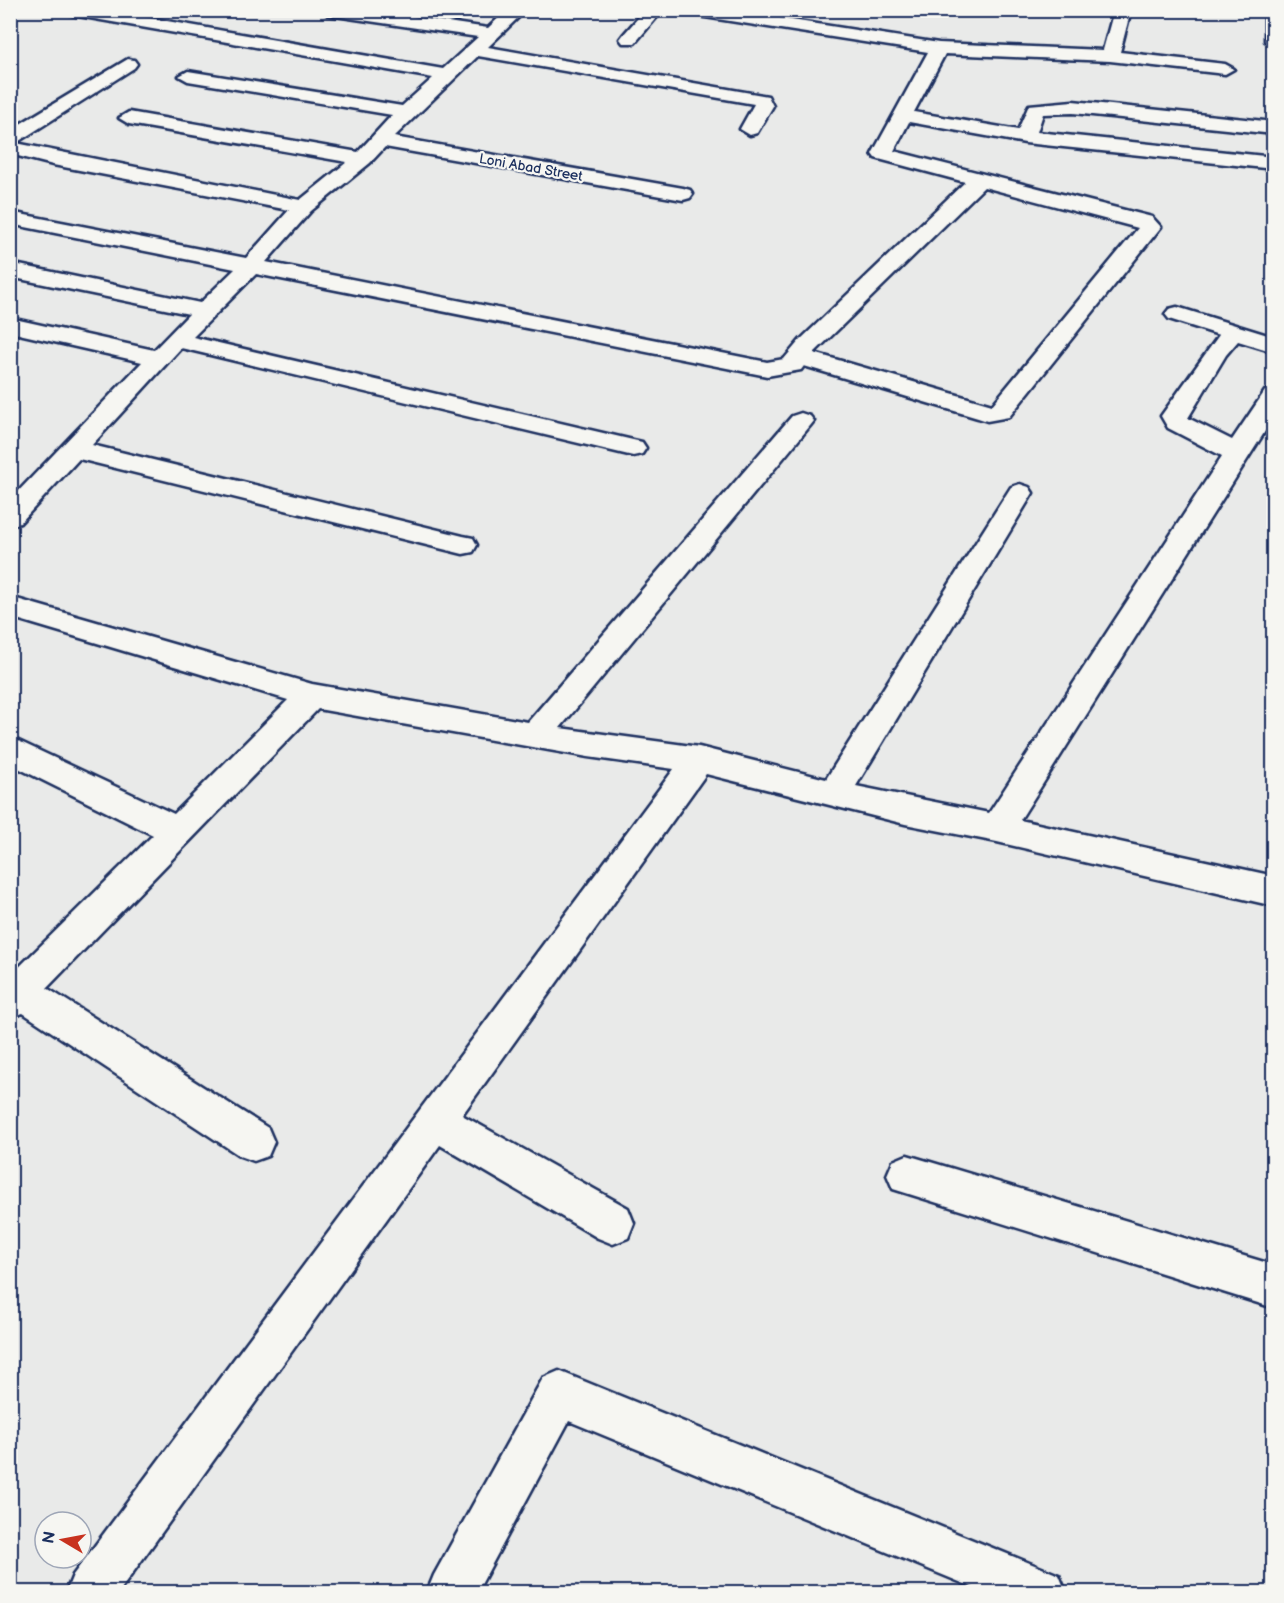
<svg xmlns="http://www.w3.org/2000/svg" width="1284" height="1603" font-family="'Balsamiq Sans',sans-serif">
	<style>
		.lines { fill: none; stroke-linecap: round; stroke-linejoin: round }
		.street-casing { stroke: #1b2f5e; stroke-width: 5 }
		.street { fill: #f6f6f2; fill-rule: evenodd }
		.labels { text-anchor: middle; stroke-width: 4.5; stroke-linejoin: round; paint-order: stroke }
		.far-street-label { font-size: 14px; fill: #1b2f5e; stroke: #f6f6f2 }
	</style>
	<rect width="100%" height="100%" fill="#e9eae9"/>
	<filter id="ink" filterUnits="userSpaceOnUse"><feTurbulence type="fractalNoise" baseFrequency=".0167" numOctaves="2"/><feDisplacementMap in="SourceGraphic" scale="12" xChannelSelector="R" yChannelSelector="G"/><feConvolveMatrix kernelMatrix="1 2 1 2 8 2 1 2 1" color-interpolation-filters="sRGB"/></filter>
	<g filter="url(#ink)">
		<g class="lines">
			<g class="street-casing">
				<path id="street" d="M64 10H104L443 69 478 37 328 15 320 10H366L488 28 507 10H526L488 47 768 96 773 106 757 133 750 135 740 129 754 104 478 56 394 137 683 188 690 190 693 194 690 198 683 200 385 147 370 163 311 211 266 262 767 362 784 359 800 340 965 182 875 158 872 154 928 52 692 15 684 10H728L939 43 1103 50 1114 10H1131L1120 52 1225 64 1234 69 1225 74 1110 61 945 54 914 112 1018 130 1029 105 1073 101 1274 122V134L1073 113 1043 114 1037 132 1274 157V169L1025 143 909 122 894 151 1152 217 1161 227 1009 417 987 421 978 418 804 366 801 370 767 376 256 274 193 337 633 440 642 442 646 448 642 454 633 456 181 348 92 445 463 536 473 538 477 545 473 552 463 554 79 459 20 523 10 526V500L142 362 10 332V318L154 350 189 314 10 277V263L200 303 235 269 10 224V212L246 258 289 210 53 165 10 154V130L128 59 134 60 137 64 134 68 16 143 300 200 347 162 129 124 119 118 129 112 358 152 392 115 188 81 179 76 188 71 402 106 433 78 72 15ZM984 187 1138 228 992 405 814 353Z
					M645 10H663L635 43H623L620 39 623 35Z
					M1274 13V46L1265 41V18Z
					M1177 307 1274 337V352L1238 341 1226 355 1188 418 1232 440 1265 391 1274 389V417L1020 820 1274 876V906L997 842 905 824 706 774 462 1115 628 1208 634 1223 628 1238 613 1244 598 1238 440 1145 119 1592H66L73 1575 674 769 588 757 318 709 47 988 268 1128 274 1142 268 1156 254 1161 240 1156 23 1013 10 1017V976L153 835 10 764V737L174 814 288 700 10 617V597L312 684 528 722 792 416 801 413 810 416 814 421 810 426 560 728 699 747 826 779 1011 487 1020 484 1029 487 1033 493 856 786 989 813 1222 456 1168 428 1161 416 1219 335 1169 319 1165 314 1169 309Z
					M907 1155 1274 1265V1308L893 1189 887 1175 893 1161Z
					M559 1371 1059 1575 1066 1592H984L569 1421 477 1592H427L434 1575 543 1378Z"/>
			</g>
			<use href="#street" class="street"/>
		</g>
	</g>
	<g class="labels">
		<g class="far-street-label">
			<text transform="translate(531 167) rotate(10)" y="5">Loni Abad Street</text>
		</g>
	</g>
	<rect width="1284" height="1603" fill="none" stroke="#f6f6f2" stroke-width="36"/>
	<rect x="18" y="18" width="1248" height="1567" fill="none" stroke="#1b2f5e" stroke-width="2" filter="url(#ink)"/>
	<g transform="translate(63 1540) rotate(280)"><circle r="28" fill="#f6f6f2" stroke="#9ea6b7" stroke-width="1.5"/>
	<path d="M0-4.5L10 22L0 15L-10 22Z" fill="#c8321e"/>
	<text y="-9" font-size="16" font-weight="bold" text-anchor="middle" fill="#1b2f5e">N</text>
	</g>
</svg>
